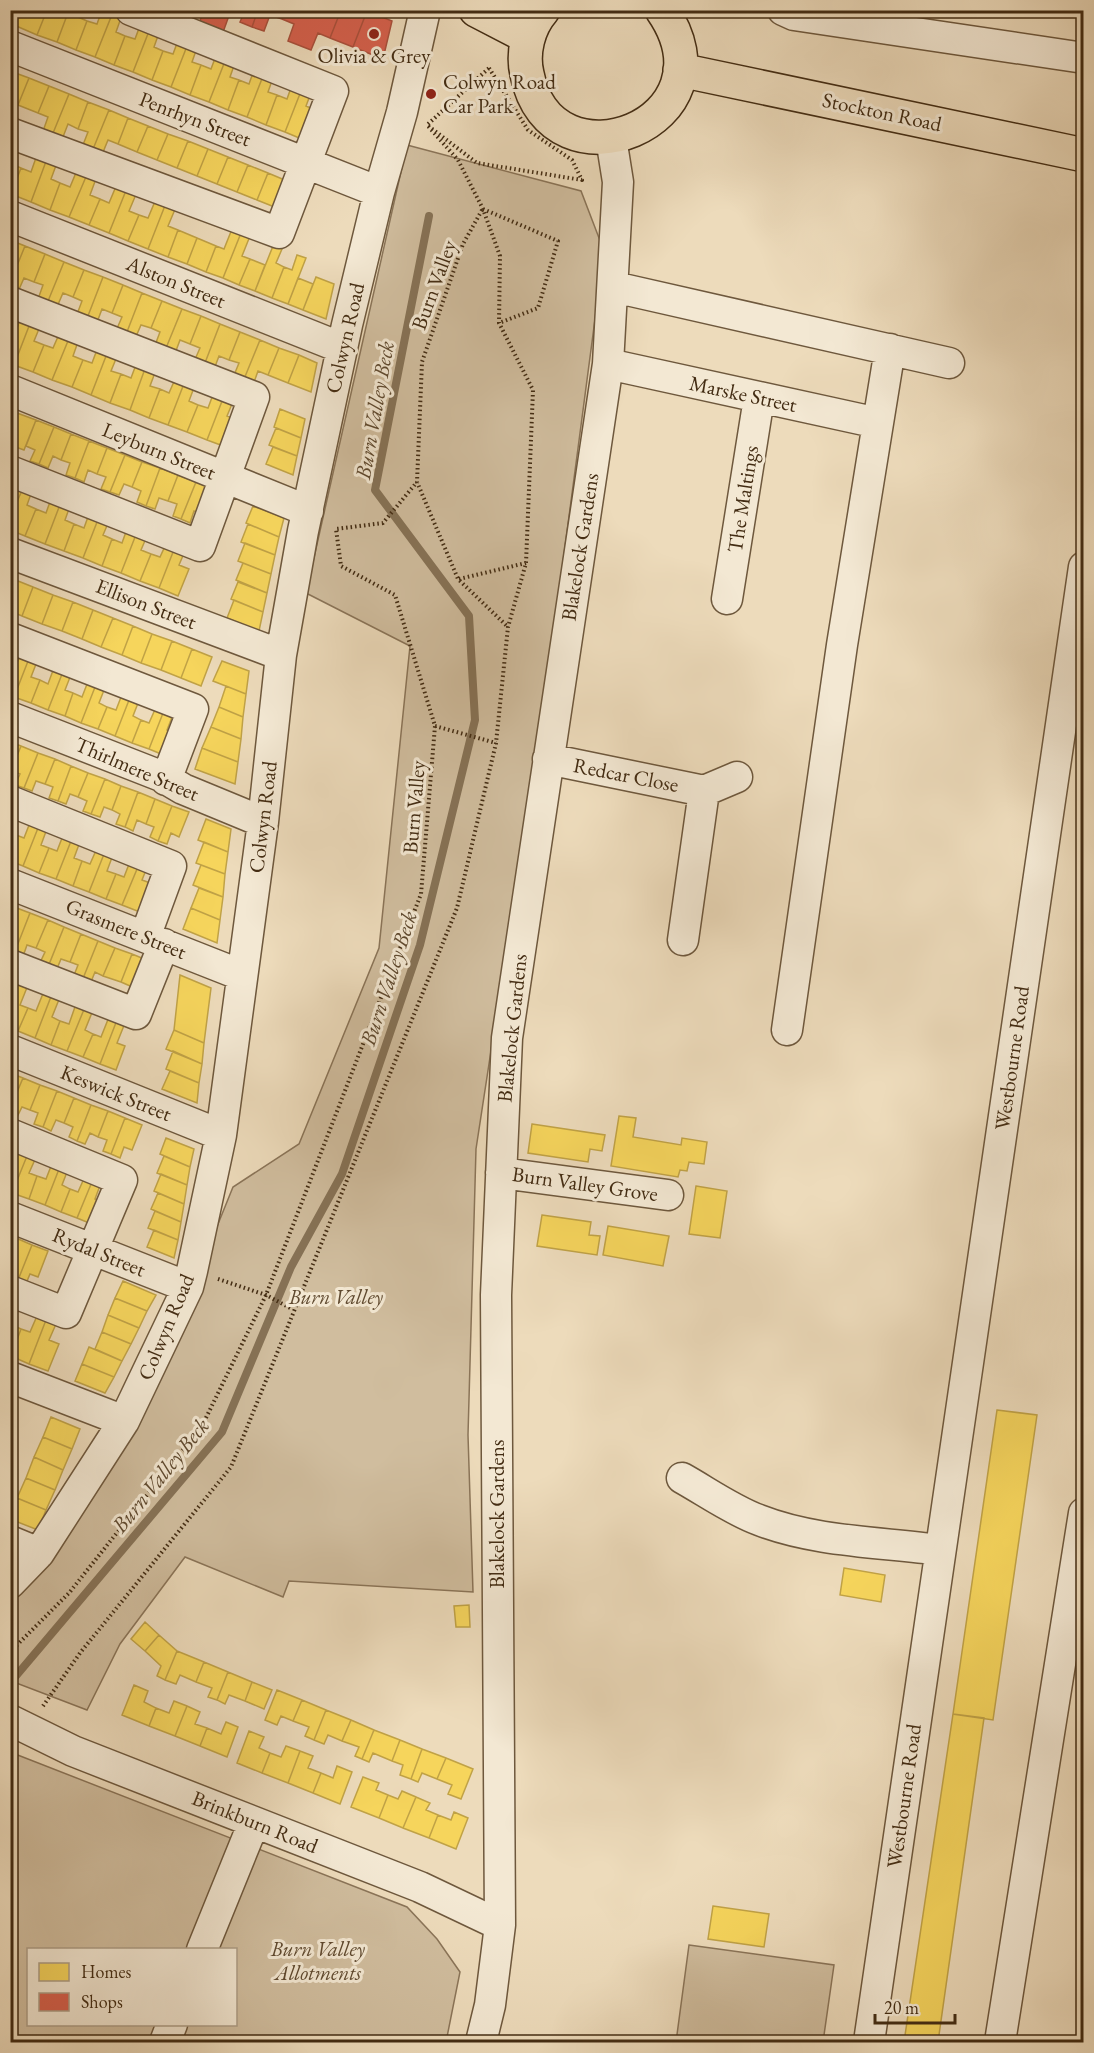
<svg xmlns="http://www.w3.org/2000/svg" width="1094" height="2053" font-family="'EB Garamond',serif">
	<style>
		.green { fill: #d0bd9e; stroke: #8a7458; stroke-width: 1.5; fill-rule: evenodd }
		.homes { fill: #f6d55c; stroke: #c0a246; stroke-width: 1.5 }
		.shops { fill: #d6604d; stroke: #aa503c; stroke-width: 1.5 }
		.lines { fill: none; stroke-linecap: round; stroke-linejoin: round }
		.stream { stroke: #867256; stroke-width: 8 }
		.minor-casing { stroke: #6e583d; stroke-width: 33 }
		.major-casing { stroke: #432c13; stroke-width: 36 }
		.path { stroke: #432c13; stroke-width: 4; stroke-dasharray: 1.5 3; stroke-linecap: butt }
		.minor { stroke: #f3e8d3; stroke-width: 30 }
		.major { stroke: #eddbbb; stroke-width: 33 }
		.poi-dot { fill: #8f2418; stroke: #f3e8d3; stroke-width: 2 }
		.labels { text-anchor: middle; stroke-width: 6; stroke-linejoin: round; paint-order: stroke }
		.poi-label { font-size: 21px; fill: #432c13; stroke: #f3e8d3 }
		.street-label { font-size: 21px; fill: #432c13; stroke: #f3e8d3 }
		.park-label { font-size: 21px; font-style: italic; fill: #5f492f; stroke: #f3e8d3 }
		.water-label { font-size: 22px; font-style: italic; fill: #5f492f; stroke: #f3e8d3 }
	</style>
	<rect width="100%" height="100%" fill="#eddbbb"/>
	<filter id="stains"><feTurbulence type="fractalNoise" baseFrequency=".00333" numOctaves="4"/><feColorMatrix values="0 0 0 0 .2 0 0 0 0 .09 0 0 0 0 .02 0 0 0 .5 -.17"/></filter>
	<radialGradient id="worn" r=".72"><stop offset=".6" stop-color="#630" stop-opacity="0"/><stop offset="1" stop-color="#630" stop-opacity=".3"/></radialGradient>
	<path class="green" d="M407 145 581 191 604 251 546 691 476 1149 468 1435 473 1592 289 1581 283 1597 185 1557 120 1644 87 1710 11 1681 10 1595 135 1429 233 1187 299 1144 379 948 410 646 306 593Z
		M10 1752 407 1907 437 1939 460 1972 446 2042H11ZM28 1950H236V2024H28Z
		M689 1945 834 1965 823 2042H676Z"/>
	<path class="homes" d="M20 10H47L37 35 14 25Z
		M47 10H69L57 42 37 35Z
		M69 10H80L78 17 87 21 76 50 57 42Z
		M102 10 113 12 95 57 76 50 87 21 97 24Z
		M113 12 122 15 116 32 125 36 114 65 95 57Z
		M141 23 151 26 133 72 114 65 125 36 135 39Z
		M151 26 160 30 154 47 163 51 152 80 133 72Z
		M179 38 189 41 171 87 152 80 163 51 173 54Z
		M189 41 198 45 192 62 201 65 190 95 171 87Z
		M217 53 227 56 209 102 190 95 201 65 211 69Z
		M227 56 236 60 230 77 239 80 228 110 209 102Z
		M255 67 265 71 247 117 228 110 239 80 249 84Z
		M10 71 29 78 18 105 10 102Z
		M265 71 274 75 268 92 277 95 266 125 247 117Z
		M29 78 49 86 38 113 18 105Z
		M293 82 303 86 285 132 266 125 277 95 287 99Z
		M49 86 69 94 51 138 42 134 48 117 38 113Z
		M303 86 312 90 306 106 315 110 304 140 285 132Z
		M69 94 88 102 78 129 68 124 61 142 51 138Z
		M88 102 109 110 91 154 81 150 88 132 78 129Z
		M109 110 128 118 118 144 108 140 101 157 91 154Z
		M128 118 148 126 137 152 118 144Z
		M148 126 168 134 157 160 137 152Z
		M168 134 188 141 177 168 157 160Z
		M10 141 19 145 11 164 21 168 11 194Z
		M188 141 208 149 197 176 177 168Z
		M208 149 228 157 217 184 197 176Z
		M38 152 48 156 31 202 11 194 21 168 31 172Z
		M48 156 58 160 51 179 60 183 50 210 31 202Z
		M228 157 248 165 237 192 217 184Z
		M248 165 268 173 257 200 237 192Z
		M78 168 88 172 69 217 50 210 60 183 70 187Z
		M88 172 97 176 90 195 100 199 89 225 69 217Z
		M268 173 287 181 277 208 257 200Z
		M117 184 127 188 109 233 89 225 100 199 109 203Z
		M127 188 137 192 129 211 139 215 128 241 109 233Z
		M156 199 166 203 148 249 128 241 139 215 148 218Z
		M166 203 176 207 168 226 178 230 168 257 148 249Z
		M232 229 241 233 223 278 206 272 216 246 224 249Z
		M178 230 197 238 187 264 168 257Z
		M241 233 250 236 242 256 250 259 239 285 223 278Z
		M197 238 216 246 206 272 187 264Z
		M10 240 25 246 10 283Z
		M25 246 45 254 34 282 24 278 17 294 10 291V283Z
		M273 246 282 249 276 263 284 267 272 298 255 291Z
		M45 254 64 262 46 306 37 302 43 285 34 282Z
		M297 255 306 258 288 304 272 298 284 267 292 270Z
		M250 259 265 265 255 291 239 285Z
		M64 262 84 270 73 297 63 293 56 309 46 306Z
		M84 270 103 277 86 321 76 317 82 301 73 297Z
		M103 277 123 285 112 313 102 309 96 325 86 321Z
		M316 277 334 284 326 319 303 310Z
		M298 278 313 284 303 310 288 304Z
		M123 285 142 293 125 337 115 333 122 317 112 313Z
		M142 293 162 301 151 328 141 325 134 341 125 337Z
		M162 301 182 309 164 353 154 348 160 332 151 328Z
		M182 309 201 316 190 344 180 340 174 356 164 353Z
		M201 316 220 324 203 368 193 364 200 348 190 344Z
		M21 317 31 321 14 365 10 364V332L15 333Z
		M31 321 41 324 34 341 44 345 33 372 14 365Z
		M220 324 240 332 229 360 219 356 213 372 203 368Z
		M60 332 70 336 52 380 33 372 44 345 53 348Z
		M240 332 260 340 242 384 232 380 239 363 229 360Z
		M70 336 79 339 73 356 83 360 72 387 52 380Z
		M260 340 279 348 268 375 258 371 252 388 242 384Z
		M98 347 108 351 91 395 72 387 83 360 92 363Z
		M279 348 299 355 288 383 268 375Z
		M108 351 118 354 111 371 121 374 110 403 91 395Z
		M299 355 317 363 311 392 288 383Z
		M137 362 146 366 130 410 110 403 121 374 131 378Z
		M146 366 156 370 150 386 160 389 149 418 130 410Z
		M176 377 185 381 168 425 149 418 160 389 169 393Z
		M185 381 195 385 189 401 198 405 187 432 168 425Z
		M214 392 224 396 207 440 187 432 198 405 208 408Z
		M224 396 234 399 227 416 237 420 226 447 207 440Z
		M280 409 305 419 301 438 274 427Z
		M17 413 36 420 24 450 10 445V429Z
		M36 420 54 427 39 464 30 461 35 450 26 446Z
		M54 427 71 434 61 460 53 456 48 468 39 464Z
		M276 428 301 438 297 456 269 445Z
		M71 434 89 441 75 478 66 475 70 463 61 460Z
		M89 441 107 448 97 474 88 470 84 482 75 478Z
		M273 447 297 456 293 475 266 464Z
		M107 448 125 455 110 492 101 489 106 477 97 474Z
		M125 455 142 462 132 487 124 484 119 495 110 492Z
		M142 462 160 468 146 506 137 502 141 491 132 487Z
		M160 468 178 475 168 501 159 498 155 509 146 506Z
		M178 475 196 482 181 519 173 516 177 504 168 501Z
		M196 482 214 489 204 515 194 511 190 523 181 519Z
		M13 484 23 488 10 518V490Z
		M23 488 32 491 27 505 36 509 25 536 10 530V518Z
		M51 499 61 502 45 544 25 536 36 509 46 513Z
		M61 502 70 506 65 520 74 524 64 551 45 544Z
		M253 506 284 518 279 537 246 523Z
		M89 514 99 517 83 558 64 551 74 524 84 528Z
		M99 517 109 521 103 535 112 539 102 566 83 558Z
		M248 524 279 537 275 555 241 542Z
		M127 529 137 532 121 573 102 566 112 539 122 543Z
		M137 532 147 536 141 550 151 554 140 581 121 573Z
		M245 543 275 555 271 574 238 561Z
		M166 544 175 547 159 588 140 581 151 554 160 557Z
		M175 547 185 551 179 565 189 569 178 596 159 588Z
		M243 563 271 574 267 593 236 580Z
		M13 579 33 587 22 616 10 611V586Z
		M238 582 267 593 263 612 231 599Z
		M33 587 53 595 42 624 22 616Z
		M53 595 73 602 62 631 42 624Z
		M234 600 263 612 259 631 227 618Z
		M73 602 93 610 82 639 62 631Z
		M93 610 113 618 101 647 82 639Z
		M113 618 133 626 122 655 101 647Z
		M133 626 152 634 141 663 122 655Z
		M152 634 172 641 161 670 141 663Z
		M172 641 192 649 181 678 161 670Z
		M192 649 212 657 201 686 181 678Z
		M21 652 30 656 14 697 10 695V669L14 671Z
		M30 656 38 659 31 677 40 680 31 703 14 697Z
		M222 661 249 671 246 694 213 681Z
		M55 665 64 669 48 710 31 703 40 680 48 684Z
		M64 669 72 672 65 690 73 693 65 716 48 710Z
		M89 679 97 682 81 723 65 716 73 693 82 697Z
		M97 682 106 685 99 703 107 707 98 729 81 723Z
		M226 686 246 694 243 717 219 707Z
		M123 692 131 695 115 736 98 729 107 707 116 710Z
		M131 695 140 698 133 716 141 720 132 743 115 736Z
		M157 705 165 708 149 749 132 743 141 720 149 723Z
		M219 707 243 717 241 739 211 727Z
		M165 708 174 712 167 730 175 733 166 756 149 749Z
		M211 727 241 739 238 762 202 748Z
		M10 742 21 746 11 771H10Z
		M21 746 38 753 24 788 15 785 20 774 11 771Z
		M202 748 238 762 235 784 195 769Z
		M38 753 55 759 45 784 36 781 32 791 24 788Z
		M55 759 71 766 58 801 49 798 53 787 45 784Z
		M71 766 88 773 78 797 70 794 66 804 58 801Z
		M88 773 105 779 91 814 83 811 87 801 78 797Z
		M105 779 121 786 112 810 104 807 100 817 91 814Z
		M121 786 138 792 125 827 116 824 120 814 112 810Z
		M138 792 155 799 146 824 137 820 133 831 125 827Z
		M155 799 172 806 158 841 150 837 154 827 146 824Z
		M172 806 189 812 179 837 171 833 167 844 158 841Z
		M206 819 231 829 228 852 198 840Z
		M31 820 40 823 23 866 10 861V848L16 835 24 838Z
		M40 823 48 826 41 845 49 848 39 873 23 866Z
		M64 833 73 836 56 879 39 873 49 848 57 851Z
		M73 836 81 839 74 858 82 861 73 886 56 879Z
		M204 842 228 852 225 874 196 863Z
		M98 846 106 849 89 892 73 886 82 861 90 864Z
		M106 849 114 852 107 871 116 874 106 899 89 892Z
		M131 859 140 862 122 905 106 899 116 874 124 877Z
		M140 862 148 865 142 880 156 885 145 914 122 905Z
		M201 865 225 874 223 897 193 885Z
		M199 888 223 897 220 920 191 908Z
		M14 907 30 913 12 959 10 915Z
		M191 908 220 920 217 943 183 929Z
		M30 913 48 920 36 948 27 945 21 962 12 959Z
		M48 920 64 927 46 972 37 969 45 952 36 948Z
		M64 927 81 934 70 962 61 959 54 976 46 972Z
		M81 934 98 941 80 986 71 983 78 965 70 962Z
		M98 941 115 948 103 976 95 972 88 989 80 986Z
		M115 948 132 954 121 982 103 976Z
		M132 954 149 961 137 989 121 982Z
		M180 975 211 988 204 1043 174 1030Z
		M19 981 28 985 20 1005 28 1008 18 1031 10 1028V1004Z
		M44 991 52 994 35 1038 18 1031 28 1008 36 1011Z
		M52 994 60 997 52 1017 60 1021 51 1045 35 1038Z
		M76 1004 85 1007 67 1051 51 1045 60 1021 69 1024Z
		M85 1007 93 1010 85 1030 93 1034 83 1057 67 1051Z
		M109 1017 117 1020 100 1064 83 1057 93 1034 101 1037Z
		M117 1020 125 1023 117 1043 125 1046 116 1070 100 1064Z
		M174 1030 204 1043 202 1064 166 1049Z
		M173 1051 202 1064 199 1083 166 1069Z
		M170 1071 199 1083 197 1103 162 1089Z
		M10 1073 23 1078 10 1109Z
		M23 1078 40 1085 30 1110 22 1107 17 1117 10 1115V1109Z
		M40 1085 57 1091 43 1127 34 1124 38 1113 30 1110Z
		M57 1091 74 1098 64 1123 56 1120 51 1131 43 1127Z
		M74 1098 91 1105 77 1141 69 1137 73 1127 64 1123Z
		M91 1105 108 1111 98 1137 90 1133 85 1144 77 1141Z
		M108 1111 125 1118 111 1154 103 1151 107 1140 98 1137Z
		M619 1116 636 1118 633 1137 681 1145 682 1138 707 1142 704 1164 689 1162 687 1171 680 1170 678 1177 611 1166Z
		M125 1118 142 1125 132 1150 124 1147 120 1158 111 1154Z
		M532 1124 605 1135 602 1151 590 1149 588 1162 528 1153Z
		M166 1138 194 1149 190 1167 160 1154Z
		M20 1148 29 1151 12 1193 10 1165 13 1166Z
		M29 1151 37 1155 29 1173 37 1176 29 1199 12 1193Z
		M164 1156 190 1167 187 1185 157 1173Z
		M53 1161 61 1164 45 1205 29 1199 37 1176 46 1179Z
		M61 1164 69 1167 62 1185 70 1189 61 1212 45 1205Z
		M86 1174 94 1177 77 1218 61 1212 70 1189 78 1192Z
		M161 1174 187 1185 184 1204 154 1191Z
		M94 1177 102 1180 95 1199 103 1202 94 1225 77 1218Z
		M696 1186 727 1191 720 1238 689 1234Z
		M158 1193 184 1204 181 1222 151 1209Z
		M155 1211 181 1222 178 1240 148 1228Z
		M542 1215 591 1222 589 1235 600 1236 597 1255 537 1246Z
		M608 1226 669 1236 663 1266 603 1255Z
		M154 1230 178 1240 174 1258 147 1247Z
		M16 1238 32 1245 14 1290 10 1289 14 1267 10 1266V1252Z
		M32 1245 48 1251 38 1277 30 1274 22 1293 14 1290Z
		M123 1281 156 1295 147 1311 115 1298Z
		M115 1298 147 1311 139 1328 108 1315Z
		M10 1306 19 1309 12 1325 21 1329 11 1356Z
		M108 1315 139 1328 131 1344 102 1332Z
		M37 1316 46 1320 29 1364 11 1356 21 1329 30 1332Z
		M46 1320 56 1324 49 1340 59 1344 48 1371 29 1364Z
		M102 1332 131 1344 122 1361 95 1349Z
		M89 1347 122 1361 114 1377 82 1364Z
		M82 1364 114 1377 105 1393 75 1381Z
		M997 1410 1037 1415 993 1720 953 1714Z
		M51 1417 80 1429 72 1449 43 1437Z
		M43 1437 72 1449 63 1470 34 1457Z
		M34 1457 63 1470 55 1490 26 1478Z
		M26 1478 55 1490 46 1510 17 1498Z
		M17 1498 46 1510 38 1530 10 1519Z
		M844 1568 885 1575 881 1602 840 1595Z
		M469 1605 470 1627H456L454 1606Z
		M145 1622 159 1635 145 1651 131 1639Z
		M159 1635 177 1651 165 1680 157 1676 161 1666 145 1651Z
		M177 1651 204 1662 196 1682 180 1675 176 1684 165 1680Z
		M204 1662 228 1672 217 1700 208 1697 212 1688 196 1682Z
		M228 1672 252 1682 245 1701 229 1695 225 1704 217 1700Z
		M252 1682 272 1690 264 1709 245 1701Z
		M134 1685 148 1691 144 1702 156 1708 149 1726 122 1715Z
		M277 1690 302 1700 293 1721 281 1716 277 1725 265 1720Z
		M302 1700 326 1710 314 1740 305 1736 309 1727 293 1721Z
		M174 1701 187 1706 175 1736 149 1726 156 1708 169 1713Z
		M187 1706 200 1712 195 1724 207 1728 200 1746 175 1736Z
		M326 1710 351 1720 342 1741 328 1735 324 1744 314 1740Z
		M953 1714 984 1718 938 2042H904Z
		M351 1720 374 1730 362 1759 355 1756 359 1747 342 1741Z
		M226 1722 238 1727 227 1757 200 1746 207 1728 221 1734Z
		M374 1730 400 1740 392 1761 373 1753 369 1762 362 1759Z
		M249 1731 264 1737 259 1748 270 1753 262 1773 237 1763Z
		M400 1740 422 1749 411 1779 400 1775 403 1765 392 1761Z
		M286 1746 300 1751 288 1783 262 1773 270 1753 281 1757Z
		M422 1749 446 1758 437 1779 422 1773 418 1782 411 1779Z
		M300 1751 313 1756 308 1768 321 1773 313 1793 288 1783Z
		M446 1758 473 1769 461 1799 448 1794 452 1785 437 1779Z
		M337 1766 352 1772 340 1804 313 1793 321 1773 333 1778Z
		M363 1777 379 1783 376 1790 388 1795 379 1818 351 1807Z
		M402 1791 416 1797 403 1828 379 1818 388 1795 398 1799Z
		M416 1797 430 1803 426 1810 438 1815 429 1838 403 1828Z
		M454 1812 468 1818 456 1849 429 1838 438 1815 451 1820Z
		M713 1906 769 1914 764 1947 708 1939Z"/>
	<path class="shops" d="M204 10H231L222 35 198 26Z
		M245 10H258L252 27 240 22Z
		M258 10H286L282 19 270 15 264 31 252 27Z
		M286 10H341L330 38 318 33 311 50 288 41 294 24 282 19Z
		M341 10 367 11 353 47 330 38Z
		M367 11 392 21 383 59 353 47Z"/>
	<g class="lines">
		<path class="stream" d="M10 1683 222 1432 291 1267 342 1174 420 945 475 720 469 616 375 490 429 216"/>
		<g class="minor-casing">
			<path id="minor" d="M783 10 794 15 1084 58
				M10 46 379 192
				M10 133 279 233 333 91 131 10
				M10 216 342 348
				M614 287 949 363
				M10 302 254 397 200 546 10 471
				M608 364 878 423
				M10 390 308 511
				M10 553 281 655
				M727 599 759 398
				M10 638 193 709 166 780
				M10 717 161 776 183 789 263 822
				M548 759 704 791 737 777
				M10 801 171 866 145 937
				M10 884 241 975
				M683 940 704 791
				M10 965 136 1014 164 944
				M787 1030 842 645 890 349
				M10 1050 221 1135
				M10 1134 122 1180 66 1313 10 1291
				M501 1173 668 1195
				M10 1217 188 1287
				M10 1377 124 1421
				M682 1478C707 1492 732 1510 759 1520 815 1542 881 1542 940 1550
				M10 1541 39 1553
				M10 1583 39 1553 124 1421 188 1287 192 1271 221 1135 263 822 281 655 303 531 347 325 379 192 402 112 425 10
				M10 1720 73 1751 420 1887 500 1925
				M202 1950 254 1822
				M165 2042 172 2024
				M481 2042 490 2005 500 1925 496 1295 507 1038 608 364 618 182 611 138
				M869 2042 1084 567
				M1000 2042 1084 1513"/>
		</g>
		<g class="major-casing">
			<path id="major" d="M476 10 528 37
				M543 10C528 27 522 53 527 74 551 196 740 123 662 10
				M680 70 1084 155"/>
		</g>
		<path class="path" d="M489 68 528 130 572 160 582 180 477 163 427 125Z
			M483 209 558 241 538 308 499 323
			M482 210 463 244 422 362 417 482 458 579 508 627
			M459 579 526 563
			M435 726 496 743
			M218 1279 266 1295 292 1309
			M10 1652 69 1593 202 1426 266 1295 421 894 435 726 395 595 341 566 336 529 383 523 417 482
			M43 1706 80 1653 231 1467 457 908 496 743 508 627 526 563 533 390 499 323 500 256 483 209 458 160 428 126"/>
		<use href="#minor" class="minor"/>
		<use href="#major" class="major"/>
	</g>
	<g class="poi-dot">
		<circle cx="374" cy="34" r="6"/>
		<circle cx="431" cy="94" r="6"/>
	</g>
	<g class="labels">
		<g class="poi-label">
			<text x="374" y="63">Olivia &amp; Grey</text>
			<text x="443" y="89" text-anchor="start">Colwyn Road<tspan x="443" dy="24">Car Park</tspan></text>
		</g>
		<g class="street-label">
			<text transform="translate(882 112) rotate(12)" y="7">Stockton Road</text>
			<text transform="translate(195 119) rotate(21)" y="7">Penrhyn Street</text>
			<text transform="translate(176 282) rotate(22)" y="7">Alston Street</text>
			<text transform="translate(434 285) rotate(-70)" y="7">Burn Valley</text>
			<text transform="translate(345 338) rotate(-77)" y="7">Colwyn Road</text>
			<text transform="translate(743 394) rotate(12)" y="7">Marske Street</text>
			<text transform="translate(159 451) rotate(22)" y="7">Leyburn Street</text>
			<text transform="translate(743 499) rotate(-81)" y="7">The Maltings</text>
			<text transform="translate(580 547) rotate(-81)" y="7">Blakelock Gardens</text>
			<text transform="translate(146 604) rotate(21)" y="7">Ellison Street</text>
			<text transform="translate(137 769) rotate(23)" y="7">Thirlmere Street</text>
			<text transform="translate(626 775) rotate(11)" y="7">Redcar Close</text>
			<text transform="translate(414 807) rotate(-85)" y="7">Burn Valley</text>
			<text transform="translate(263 817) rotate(-83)" y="7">Colwyn Road</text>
			<text transform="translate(126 929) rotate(22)" y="7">Grasmere Street</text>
			<text transform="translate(512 1028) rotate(-84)" y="7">Blakelock Gardens</text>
			<text transform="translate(1012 1058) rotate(-82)" y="7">Westbourne Road</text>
			<text transform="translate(116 1093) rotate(22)" y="7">Keswick Street</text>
			<text transform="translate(585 1184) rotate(8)" y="7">Burn Valley Grove</text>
			<text transform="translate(99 1252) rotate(22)" y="7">Rydal Street</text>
			<text transform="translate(166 1327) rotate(-67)" y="7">Colwyn Road</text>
			<text transform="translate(497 1514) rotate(-90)" y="7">Blakelock Gardens</text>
			<text transform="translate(904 1796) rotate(-82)" y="7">Westbourne Road</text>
			<text transform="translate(255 1822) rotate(22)" y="7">Brinkburn Road</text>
		</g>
		<g class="park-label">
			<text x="336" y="1304">Burn Valley</text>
			<text x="318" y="1956">Burn Valley<tspan x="318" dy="24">Allotments</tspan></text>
		</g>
		<g class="water-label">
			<text transform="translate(374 410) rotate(-80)" y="8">Burn Valley Beck</text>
			<text transform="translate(388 978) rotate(-72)" y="8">Burn Valley Beck</text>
			<text transform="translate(160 1475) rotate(-51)" y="8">Burn Valley Beck</text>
		</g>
	</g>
	<rect width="1094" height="2053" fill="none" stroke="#eddbbb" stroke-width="36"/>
	<rect x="12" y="12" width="1070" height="2029" fill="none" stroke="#432c13" stroke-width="3"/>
	<rect x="18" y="18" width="1058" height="2017" fill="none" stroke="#432c13" stroke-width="1.5"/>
	<rect x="27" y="1948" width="210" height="78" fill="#f3e8d3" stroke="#ad9d86" stroke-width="1.5"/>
	<rect x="39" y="1963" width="30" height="18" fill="#f6d55c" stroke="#ad9d86" stroke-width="1.5"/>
	<text x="81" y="1978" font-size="18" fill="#432c13">Homes</text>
	<rect x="39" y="1993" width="30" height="18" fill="#d6604d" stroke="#ad9d86" stroke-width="1.5"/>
	<text x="81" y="2008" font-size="18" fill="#432c13">Shops</text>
	<path d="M875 2014v9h80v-9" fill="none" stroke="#432c13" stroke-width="3"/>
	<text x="884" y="2014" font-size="18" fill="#432c13" stroke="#f3e8d3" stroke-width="4.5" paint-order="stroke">20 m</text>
	<rect width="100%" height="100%" filter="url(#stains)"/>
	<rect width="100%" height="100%" fill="url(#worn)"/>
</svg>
